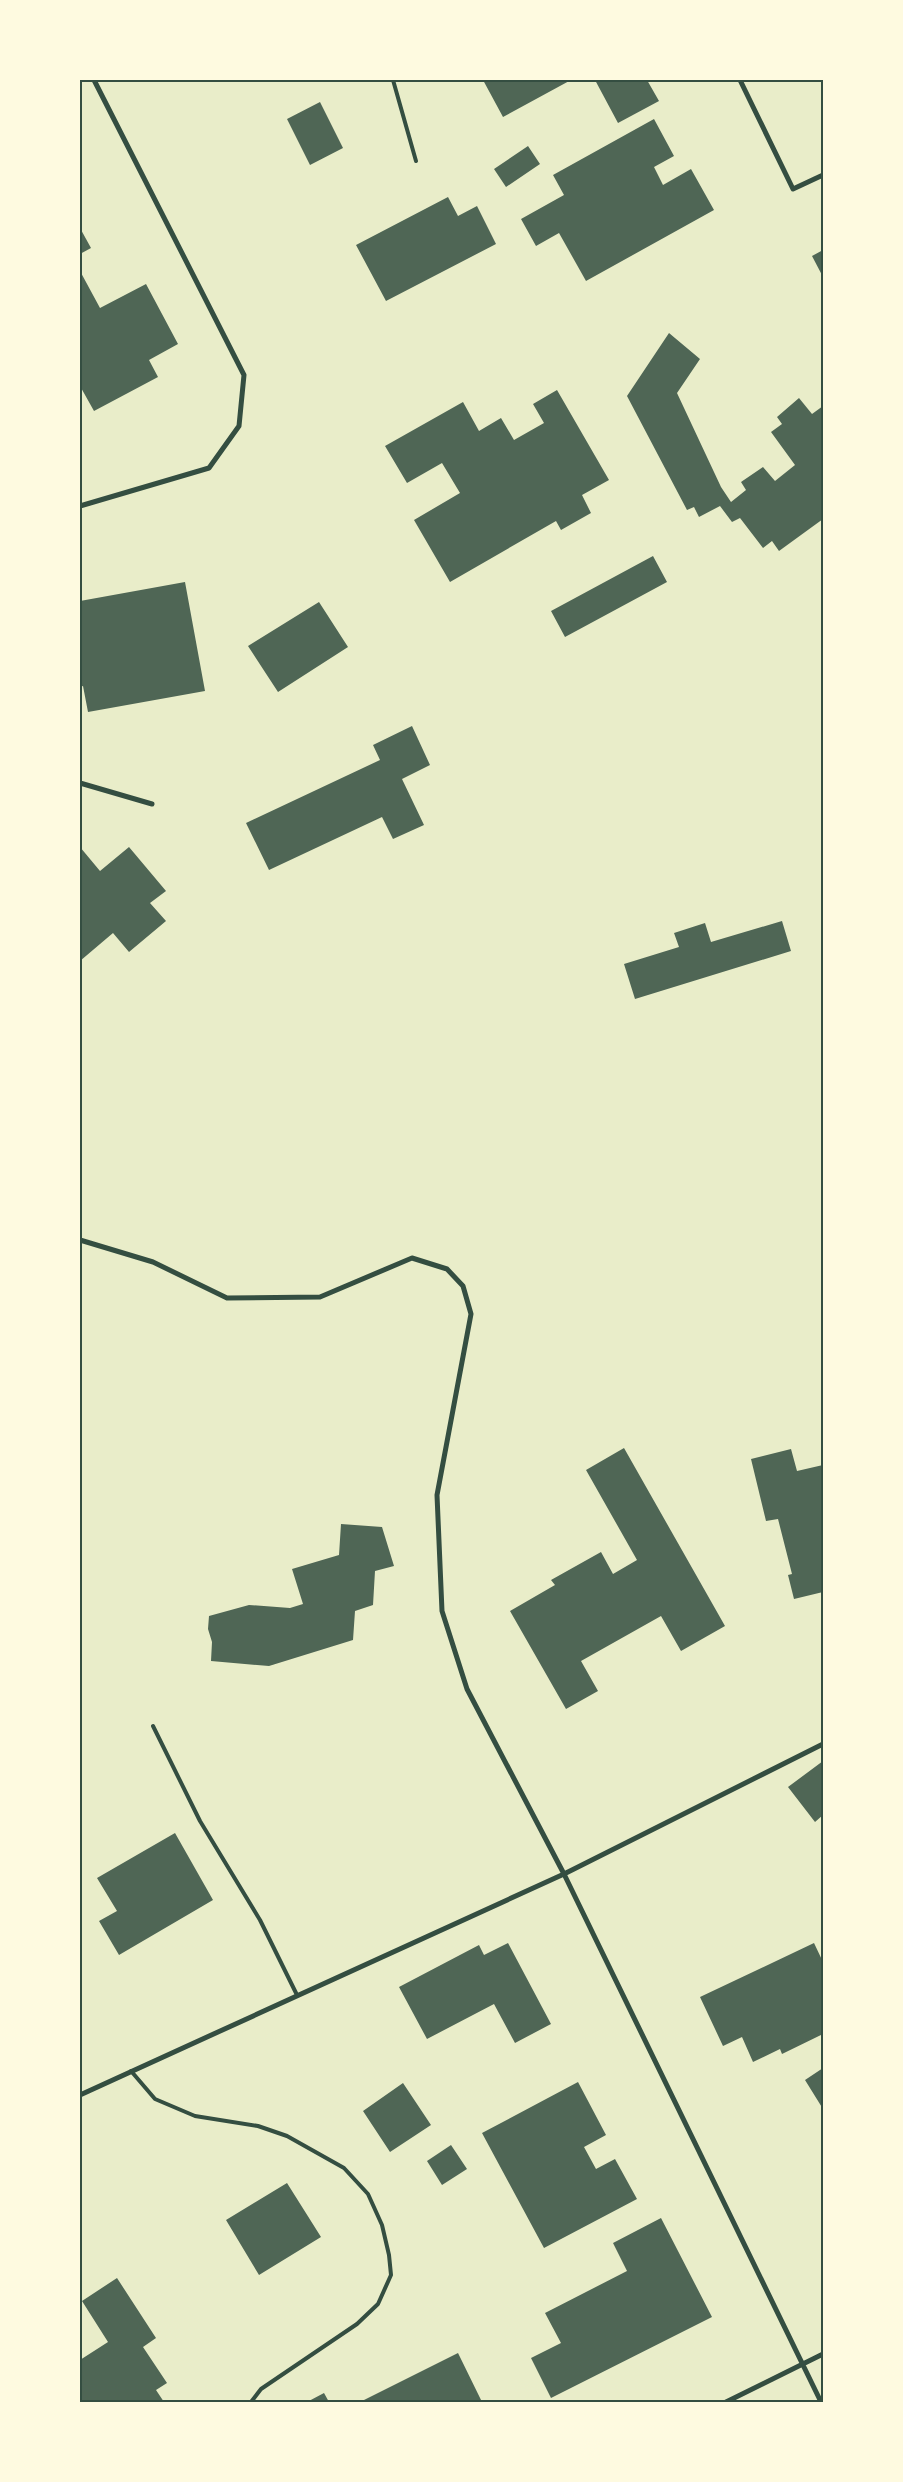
<svg xmlns="http://www.w3.org/2000/svg" width="903" height="2482" font-family="'DM Sans',sans-serif">
	<style>
		.building { fill: #4f6655 }
		.lines { fill: none; stroke-linecap: round; stroke-linejoin: round }
		.service { stroke: #344e41; stroke-width: 4 }
		.minor { stroke: #344e41; stroke-width: 5 }
		.neatline { fill: none; stroke: #344e41; stroke-width: 2 }
	</style>
	<rect width="100%" height="100%" fill="#e9edc9"/>
	<path class="building" d="M483 80H571L503 117Z
		M595 80H647L659 101 618 123Z
		M320 102 343 148 310 165 287 119Z
		M654 119 674 156 654 167 663 185 691 169 714 210 586 281 559 233 536 246 521 219 564 195 553 175Z
		M528 146 540 164 506 187 494 169Z
		M448 197 458 216 477 206 496 244 386 301 356 245Z
		M80 228 91 248 80 254Z
		M823 250V277L812 256Z
		M80 271 100 308 146 284 178 344 149 360 158 377 94 411 80 386Z
		M669 333 700 359 677 393 721 487 731 502 746 490 741 482 763 467 775 481 795 465 771 432 782 424 777 417 799 398 812 414 823 406V519L779 551 772 541 763 548 740 518 732 522 720 506 699 517 694 507 687 510 627 396Z
		M557 390 609 480 582 495 591 513 561 530 556 521 450 582 414 520 460 493 442 463 407 483 385 446 463 402 479 431 501 418 514 440 544 423 533 404Z
		M653 556 667 582 565 637 551 611Z
		M185 582 205 691 88 712 83 686 80 687V601Z
		M319 602 348 647 278 692 248 646Z
		M412 726 430 765 402 779 424 825 393 839 382 817 269 870 246 823 380 760 373 745Z
		M80 847 100 871 129 847 166 891 150 903 166 921 129 952 113 933 80 961Z
		M782 921 791 951 635 999 624 964 679 947 674 933 705 923 711 942Z
		M624 1448 725 1626 681 1651 661 1616 581 1661 598 1691 566 1709 510 1611 555 1585 551 1580 601 1552 613 1574 637 1560 586 1470Z
		M791 1449 797 1471 823 1465V1592L794 1599 788 1575 792 1574 778 1519 766 1521 751 1459Z
		M341 1524 382 1527 394 1566 375 1571 373 1605 355 1611 353 1640 269 1666 211 1661 212 1642 208 1629 209 1616 249 1605 290 1608 303 1604 292 1569 339 1555Z
		M823 1761V1815L815 1822 788 1787Z
		M175 1833 213 1900 119 1955 99 1921 117 1911 97 1878Z
		M508 1943 551 2024 515 2043 494 2004 427 2039 399 1987 479 1945 484 1955Z
		M814 1943 823 1962V2034L782 2054 780 2049 753 2062 742 2037 723 2046 700 1997Z
		M823 2068V2109L805 2080Z
		M578 2082 606 2135 584 2147 596 2169 615 2159 637 2199 544 2248 482 2133Z
		M403 2083 431 2125 390 2152 363 2111Z
		M451 2145 467 2169 442 2185 427 2161Z
		M287 2183 321 2237 259 2275 226 2220Z
		M661 2218 712 2317 551 2398 531 2358 561 2343 545 2313 627 2271 613 2243Z
		M117 2278 156 2338 143 2347 167 2383 156 2390 164 2402H80V2360L108 2342 82 2301Z
		M458 2353 482 2402H360Z
		M324 2393 329 2402H307Z"/>
	<g class="lines">
		<path class="service" d="M393 80 416 161
			M153 1726 200 1821 260 1920 297 1995
			M131 2071 155 2099 195 2116 258 2126 287 2136 344 2168 368 2194 382 2225 389 2255 391 2275 378 2304 357 2324 261 2389 251 2402"/>
		<path class="minor" d="M740 80 793 189 823 175
			M80 506 209 468 239 426 244 375 94 80
			M80 783 152 804
			M80 1240 153 1262 227 1298 320 1297 412 1258 447 1269 463 1286 471 1314 437 1495 442 1611 467 1689 564 1874 821 2402
			M80 2095 564 1874 823 1744
			M726 2402 823 2354"/>
	</g>
	<rect width="903" height="2482" fill="none" stroke="#fefae0" stroke-width="162"/>
	<rect x="81" y="81" width="741" height="2320" class="neatline"/>
</svg>
